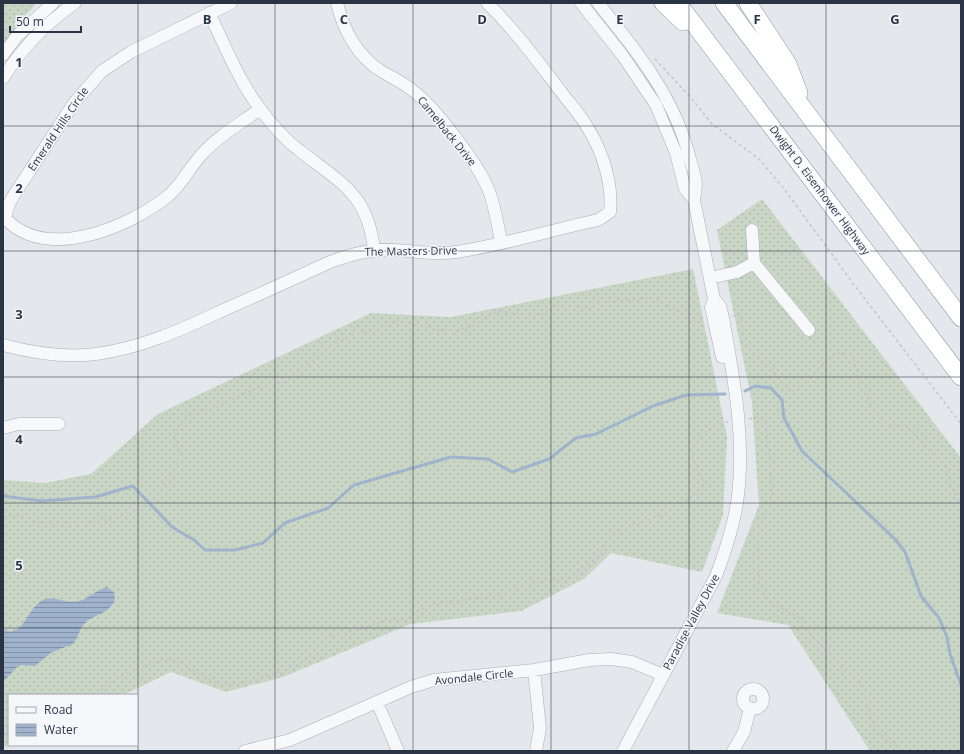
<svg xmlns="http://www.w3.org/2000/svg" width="964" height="754" font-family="'Open Sans',sans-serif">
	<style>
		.grass { fill: url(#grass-dots) }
		.water { fill: url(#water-rules) }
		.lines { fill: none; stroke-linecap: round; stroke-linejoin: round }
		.stream { stroke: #9fb4cc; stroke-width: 3 }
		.minor-casing { stroke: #a9aeb7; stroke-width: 13 }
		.highway-casing { stroke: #8b94a3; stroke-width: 18 }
		.path { stroke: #c2c5cb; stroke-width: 1.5; stroke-dasharray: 3 3; stroke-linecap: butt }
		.minor { stroke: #f7f8fa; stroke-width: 12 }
		.highway { stroke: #fff; stroke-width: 17 }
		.grid { fill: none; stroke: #2b3445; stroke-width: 1; stroke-opacity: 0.55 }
		.labels { text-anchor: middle; stroke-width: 3; stroke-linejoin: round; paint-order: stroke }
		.street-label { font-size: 11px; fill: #2b3445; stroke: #f4f6f9 }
		.grid-label { font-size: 13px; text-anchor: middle; font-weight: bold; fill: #2b3445; stroke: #f4f6f9; stroke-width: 3; stroke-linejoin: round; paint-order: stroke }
	</style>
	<defs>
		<pattern id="grass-dots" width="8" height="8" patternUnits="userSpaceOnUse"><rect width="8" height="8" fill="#c9d6c5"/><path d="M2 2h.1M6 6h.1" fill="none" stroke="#adb8ab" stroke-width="1.8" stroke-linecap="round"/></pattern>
		<pattern id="water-rules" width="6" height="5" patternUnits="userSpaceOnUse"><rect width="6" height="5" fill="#9fb4cc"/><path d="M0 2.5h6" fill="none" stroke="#8293a7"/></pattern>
	</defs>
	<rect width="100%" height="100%" fill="#e4e7ec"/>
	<path class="grass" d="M3 3H37L24 17 3 45Z
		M762 199 961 458V751H870L788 625 717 613 759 505 752 403 717 230Z
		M693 269 727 437 723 515 702 572 611 553 584 579 521 611 411 624 283 677 226 692 171 672 123 695H9V745H11L3 748V480L45 483 91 474 158 414 371 313 451 317Z"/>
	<path class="water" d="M107 587 114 592C120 611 93 614 84 624 79 630 78 638 73 644L52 652 35 666 21 665 17 667 3 682V630C23 638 26 611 41 601 53 594 62 603 74 602 87 601 95 590 107 587Z"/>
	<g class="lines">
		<path class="stream" d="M745 391 755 386 771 388 782 400 784 418 802 451 896 540 905 552 921 596 939 618 947 637 950 654 961 685
			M3 496 42 501 95 497 133 486 172 527 194 540 205 550H235L263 543 285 523 328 508 354 485 451 457 488 459 512 472 549 459 576 438 596 434 653 406 686 395 725 394"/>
		<g class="minor-casing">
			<path id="minor" d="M231 3 131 52 102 71 74 103 14 195 9 204 5 218C46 263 129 227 168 196 182 184 190 167 202 154 218 136 241 123 260 109
				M337 3C343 29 357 56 381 71 391 77 402 82 412 90 435 107 479 165 489 191 495 207 498 225 501 242
				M581 3 623 56 656 105 676 153 685 189 694 200
				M598 3C637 51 675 98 690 159 695 176 698 182 694 200L714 299 720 306 723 318C734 379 746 441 737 503 733 528 725 552 716 576L623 751
				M209 13C225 45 239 82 261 110 272 125 284 139 299 150 339 182 368 193 374 250
				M3 55 17 36 53 3
				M3 78C22 48 46 23 75 3
				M752 230 754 263
				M710 278 737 272 754 263 809 330
				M714 299 711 307 722 357
				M3 345C33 353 65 358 96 354 140 348 179 331 219 312 256 296 293 279 330 262 351 254 372 248 395 250 415 251 435 255 456 252 504 245 551 230 598 220L610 212C613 185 603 153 589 130 582 117 571 105 562 93 538 62 515 30 487 3
				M3 428 19 424H59
				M534 670 540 728 536 751
				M743 699a10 10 0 1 1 20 0a10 10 0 1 1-20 0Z
				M377 702 398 751
				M245 751 290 740 411 687 434 680 534 670 589 660 611 659 632 662 663 675
				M733 751 744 732 750 708"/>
		</g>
		<g class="highway-casing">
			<path id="highway" d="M663 3 683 22
				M678 3 961 377
				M724 3 961 318
				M748 3 788 64 799 93"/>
		</g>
		<path class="path" d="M655 59 692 99 712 124 759 159 785 190 855 286 961 424
			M733 316 740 315C743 327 745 346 753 355 759 361 768 362 773 369 778 375 782 384 788 388 809 402 820 343 851 355L855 364 860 386 880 419 891 425 906 426 915 433 922 444 943 464 948 472 950 485 961 504
			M749 419 758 417 763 420 766 425 772 493 770 505 761 523 758 536 759 582 765 595 774 604 801 619 813 637 834 658 844 672 859 680 865 688 867 706 873 724 882 736 901 751
			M3 516H24L41 523 91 522 109 520 138 510 156 498 176 467 179 452 175 437 178 428 187 416 216 407 249 391 287 381 300 368 317 358 331 345 352 335 377 330 397 320 436 330H456L474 326 490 315 500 311 530 315 542 314 556 306 566 305 587 308 604 302 650 298 659 300 696 322 704 321
			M97 695C101 691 105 686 110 683 123 674 164 654 178 661 193 669 207 682 225 684 246 686 282 672 301 663L306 660 327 638 332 636 357 630 384 621 404 620 421 609 440 602 496 597 529 583 566 579 595 559 614 533 662 515 682 502 697 494 702 490 704 482C701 475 696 469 694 462 688 441 710 424 728 422
			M3 736 9 730"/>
		<use href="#minor" class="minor"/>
		<use href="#highway" class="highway"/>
	</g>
	<path class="grid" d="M138 3V751M275 3V751M413 3V751M551 3V751M689 3V751M826 3V751M3 126H961M3 251H961M3 377H961M3 503H961M3 628H961"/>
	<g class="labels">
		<g class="street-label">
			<text transform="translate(58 129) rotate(-56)" y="4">Emerald Hills Circle</text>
			<text transform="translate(447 131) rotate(51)" y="4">Camelback Drive</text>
			<text transform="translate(820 190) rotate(53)" y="4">Dwight D. Eisenhower Highway</text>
			<text transform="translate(411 251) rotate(-1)" y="4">The Masters Drive</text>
			<text transform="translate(691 622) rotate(-62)" y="4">Paradise Valley Drive</text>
			<text transform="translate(474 677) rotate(-6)" y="4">Avondale Circle</text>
		</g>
	</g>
	<g class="grid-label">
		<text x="207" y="24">B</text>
		<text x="344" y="24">C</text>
		<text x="482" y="24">D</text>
		<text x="620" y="24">E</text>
		<text x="757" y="24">F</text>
		<text x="895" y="24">G</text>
		<text x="19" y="67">1</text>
		<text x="19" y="193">2</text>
		<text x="19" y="319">3</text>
		<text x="19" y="444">4</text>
		<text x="19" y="570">5</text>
	</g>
	<rect width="964" height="754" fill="none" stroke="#2b3445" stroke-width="8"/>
	<rect x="8" y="694" width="130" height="52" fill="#f4f6f9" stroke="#a4a8b1"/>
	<rect x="16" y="707" width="20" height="6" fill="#f7f8fa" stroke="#a4a8b1"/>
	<text x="44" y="714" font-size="12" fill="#2b3445">Road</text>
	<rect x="16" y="724" width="20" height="12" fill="url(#water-rules)" stroke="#a4a8b1"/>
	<text x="44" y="734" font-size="12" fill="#2b3445">Water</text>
	<path d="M10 26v6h71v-6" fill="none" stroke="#2b3445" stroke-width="2"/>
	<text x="16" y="26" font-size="12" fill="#2b3445" stroke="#f4f6f9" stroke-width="3" paint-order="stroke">50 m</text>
</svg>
